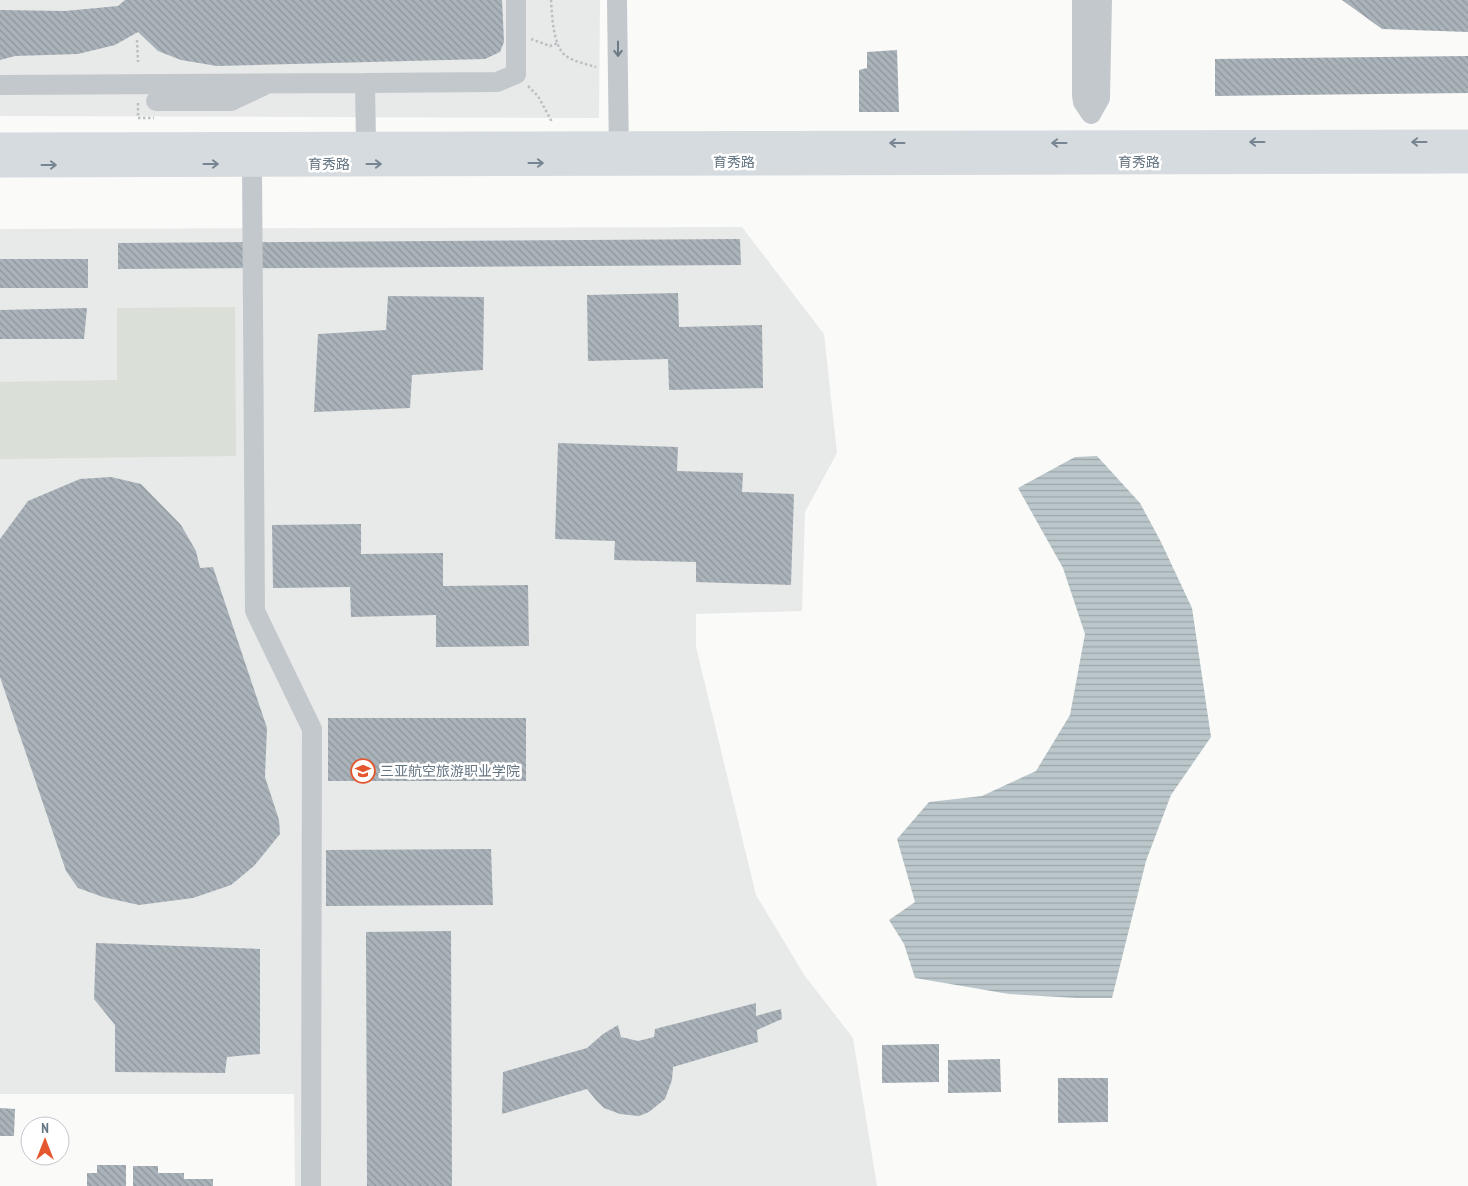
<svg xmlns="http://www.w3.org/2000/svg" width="1468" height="1186" font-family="'PT Sans Narrow','Noto Sans SC',sans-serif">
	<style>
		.built { fill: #e8e9e9 }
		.green { fill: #dadfd7 }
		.water { fill: url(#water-rules) }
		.building { fill: url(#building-back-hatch) }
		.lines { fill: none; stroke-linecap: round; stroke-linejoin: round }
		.path { stroke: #bbbfc2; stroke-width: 2.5; stroke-dasharray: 2.5 2.5; stroke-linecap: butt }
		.minor { stroke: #c3c8cc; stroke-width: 20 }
		.major { stroke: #d6dbdf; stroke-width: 25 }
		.oneway { stroke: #6a7a87 }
		.oneway2 { stroke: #768591 }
		.labels { text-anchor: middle; stroke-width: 5; stroke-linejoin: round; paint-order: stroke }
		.street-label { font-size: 14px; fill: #657683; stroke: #fff }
		.poi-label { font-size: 14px; fill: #657683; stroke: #fff; text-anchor: start }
	</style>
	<defs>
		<pattern id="water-rules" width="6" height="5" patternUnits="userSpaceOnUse" patternTransform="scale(1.25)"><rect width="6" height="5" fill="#bbc7cb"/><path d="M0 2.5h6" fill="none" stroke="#9ca6aa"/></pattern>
		<pattern id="building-back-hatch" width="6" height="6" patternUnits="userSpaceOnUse" patternTransform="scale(1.25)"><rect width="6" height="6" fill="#aab3b9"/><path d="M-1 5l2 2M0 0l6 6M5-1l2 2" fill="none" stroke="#8e969c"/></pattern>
	</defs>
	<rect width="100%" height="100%" fill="#fafaf8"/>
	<path class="built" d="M0 0H600L599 118 0 116Z
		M742 227 824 334 837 453 805 512 802 611 696 614V647L756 895 805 976 853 1038 877 1186H295L294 1094H0V229Z"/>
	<path class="green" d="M235 307 236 456 0 459V382L117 380V308Z"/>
	<path class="water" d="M1097 456 1140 503 1161 542 1192 608 1211 737 1171 795 1146 861 1112 998H1076L1009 994 915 978 904 944 889 920 915 902 897 839 929 802 982 796 1036 771 1070 715 1085 634 1063 568 1018 488 1075 457Z"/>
	<path class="building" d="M125 0H502L504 42 500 52 485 59 217 66 181 60 158 51 138 32 115 45 78 54 15 56 0 60V10L65 11 118 6Z
		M1342 0H1468V32L1382 29Z
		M897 50 899 112H859V70L867 68V52Z
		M1468 56V93L1215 96V59Z
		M740 239 741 265 118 269V243Z
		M0 259H88V288H0Z
		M678 293 679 327 762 325 763 388 669 390 668 359 588 361 587 295Z
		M388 296 484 297 483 370 412 375 410 408 314 412 318 334 386 330Z
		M87 308 84 339H0V310Z
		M558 443 678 447 677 471 743 473 742 492 794 494 791 585 696 582V562L614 560 615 541 555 539Z
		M111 477 141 484 181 525 196 551 200 568 213 567 267 728 265 777 279 820 280 834 254 866 231 885 193 898 139 905 103 897 78 888 66 871 0 677V539L28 501 80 479Z
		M361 524V554L443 553V586L528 585 529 646 436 647V615L351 617 350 587 273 588 272 525Z
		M328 718H526V781H328Z
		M491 849 493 905 326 906V850Z
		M451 931 452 1186H367L366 932Z
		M96 943 260 949V1054L227 1057 225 1073 115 1072V1025L94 999Z
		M756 1003V1016L781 1009 782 1019 757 1030 758 1042 673 1067 672 1080 665 1099 649 1112 639 1116 620 1114 604 1108 595 1099 587 1089 502 1114 503 1072 587 1048 603 1034 618 1025 621 1037 638 1041 654 1037 655 1029Z
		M939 1044V1082L882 1083V1045Z
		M1000 1059 1001 1092 948 1093V1060Z
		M1058 1078H1108V1122L1058 1123Z
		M0 1108 15 1109 14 1136H0Z
		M97 1165H126V1186H87V1173H97Z
		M133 1166H158V1173H184V1179H213V1186H133Z"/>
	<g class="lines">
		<path class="path" d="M551 0C552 15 553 47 566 56 575 62 586 64 596 67
			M531 39 550 46 558 43
			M137 40 138 62
			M528 86 538 96 552 122
			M138 103V118H154"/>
		<path class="minor" d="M617 0 619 158
			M1082 0V95L1083 102 1091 114 1100 98 1102 0
			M365 83 497 82 516 74V0
			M0 85 365 83 366 144
			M156 101H231L263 86
			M252 164 255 611 312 729 311 1186"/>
		<path class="major" d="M0 145 1468 142
			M0 165 1468 161"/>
	</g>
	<defs><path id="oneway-shaft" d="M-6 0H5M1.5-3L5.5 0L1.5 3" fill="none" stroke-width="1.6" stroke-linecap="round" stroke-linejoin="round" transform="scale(1.25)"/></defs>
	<use class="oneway" href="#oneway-shaft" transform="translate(618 49) rotate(90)"/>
	<g class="oneway2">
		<use href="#oneway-shaft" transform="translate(1257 142) rotate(180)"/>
		<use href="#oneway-shaft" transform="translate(1419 142) rotate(180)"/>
		<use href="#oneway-shaft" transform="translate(897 143) rotate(180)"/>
		<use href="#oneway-shaft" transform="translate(1059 143) rotate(180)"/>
		<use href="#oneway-shaft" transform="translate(536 163)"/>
		<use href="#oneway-shaft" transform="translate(211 164)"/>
		<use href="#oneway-shaft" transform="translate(374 164)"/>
		<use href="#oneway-shaft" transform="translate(49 165)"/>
	</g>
	<defs>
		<g id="university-ring" transform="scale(1.25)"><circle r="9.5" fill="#fff" stroke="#e4572e" stroke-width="1.5"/><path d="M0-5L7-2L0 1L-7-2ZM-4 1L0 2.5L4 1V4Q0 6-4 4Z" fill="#e4572e"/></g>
	</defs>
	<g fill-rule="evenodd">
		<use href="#university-ring" x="363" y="771"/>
	</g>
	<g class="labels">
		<g class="street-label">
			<text x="734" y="167">育秀路</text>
			<text x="1139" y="167">育秀路</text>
			<text x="329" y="169">育秀路</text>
		</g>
		<g class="poi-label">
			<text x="380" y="776">三亚航空旅游职业学院</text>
		</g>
	</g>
	<g transform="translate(45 1141)"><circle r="24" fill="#ffffff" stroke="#c1c8cd"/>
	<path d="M0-4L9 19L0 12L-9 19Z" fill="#e4572e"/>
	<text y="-8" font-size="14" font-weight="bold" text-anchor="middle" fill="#657683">N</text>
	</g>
</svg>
